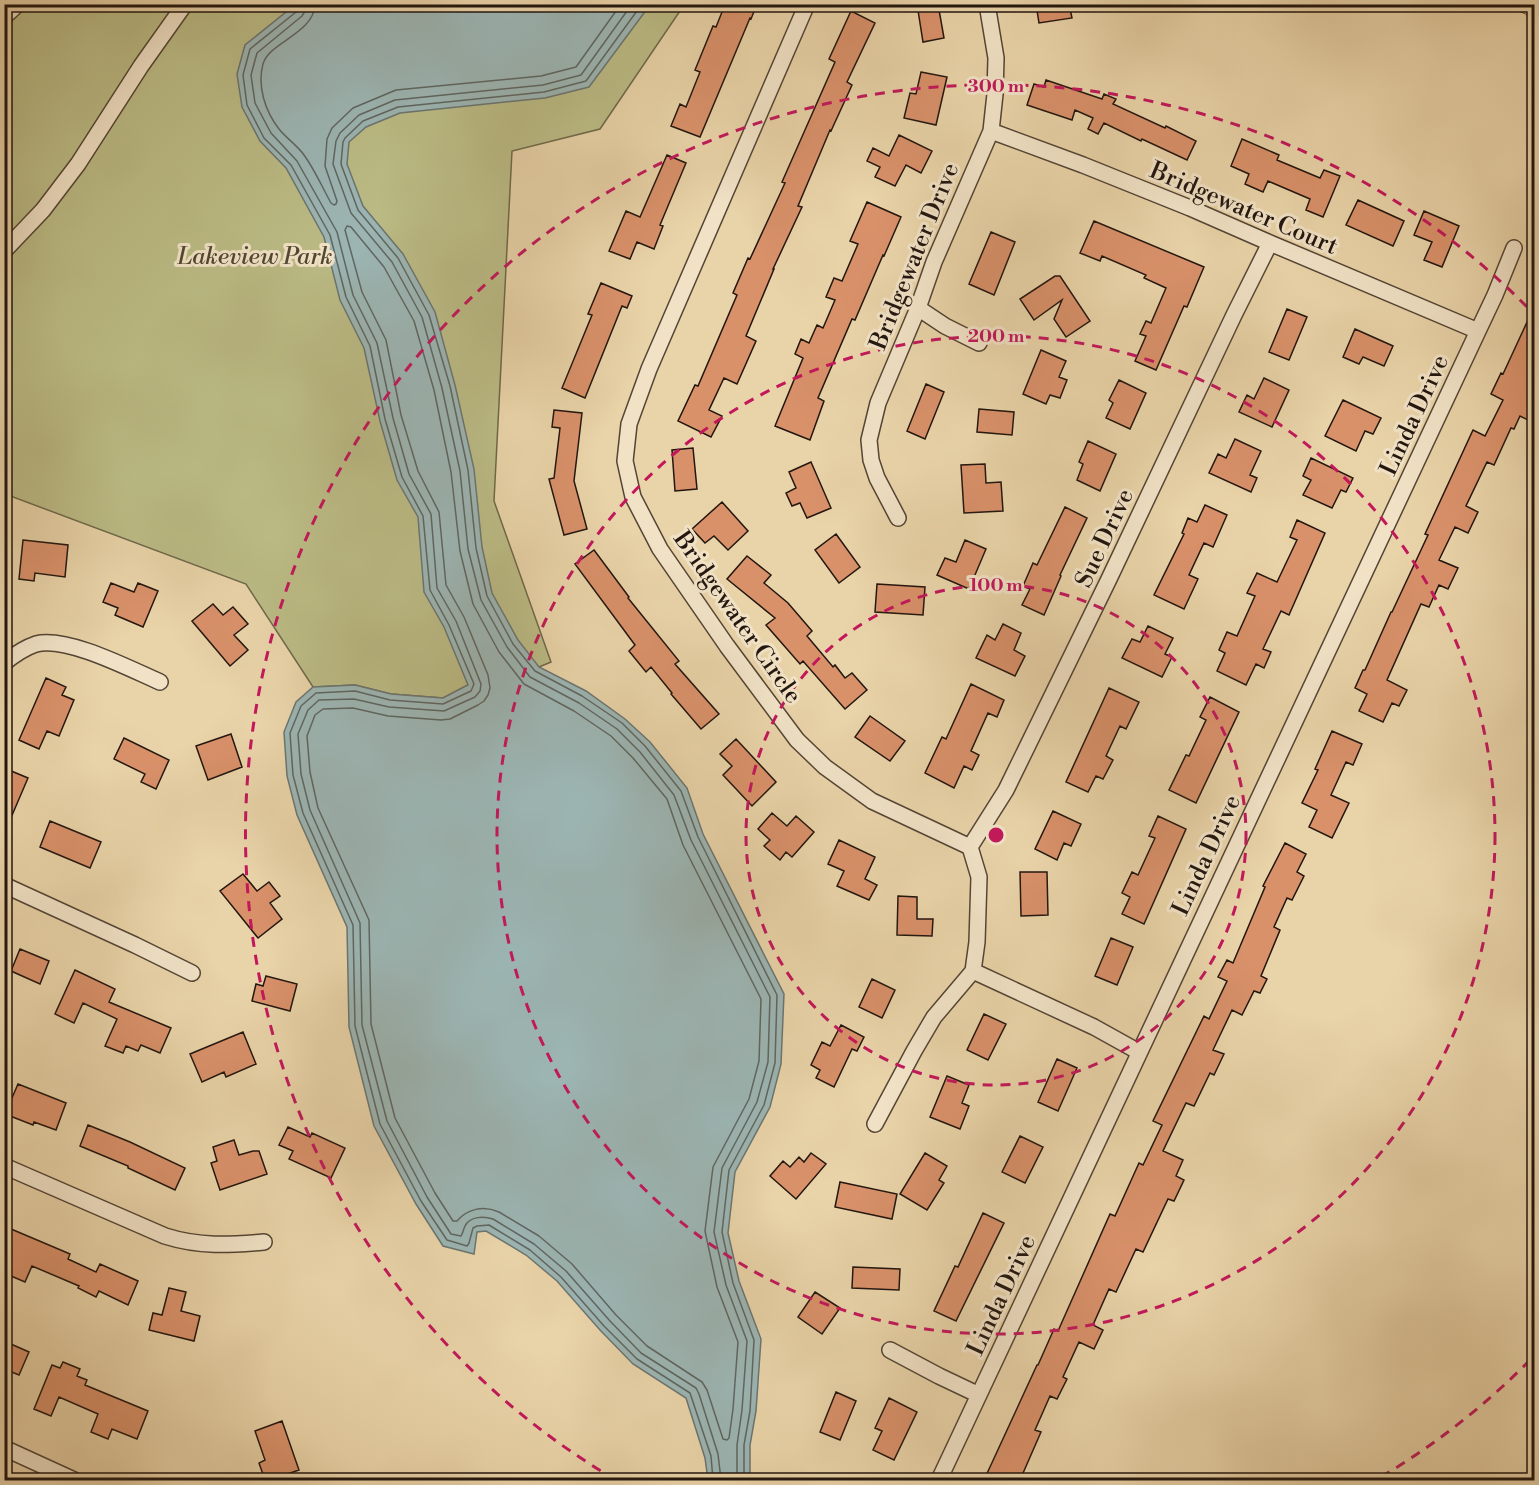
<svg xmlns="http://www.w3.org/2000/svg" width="1539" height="1485" font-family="'Libre Bodoni',serif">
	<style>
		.green { fill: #bbbb85; stroke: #6e684a; stroke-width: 1.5 }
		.water { fill: #9cb5b3; stroke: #6b7571; stroke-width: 1.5 }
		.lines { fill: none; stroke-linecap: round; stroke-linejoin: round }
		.shore { stroke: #5f6661; stroke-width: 1.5 }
		.building { fill: #d9916a; stroke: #22160f; stroke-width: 1.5 }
		.lane-casing { stroke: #544535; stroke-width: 10 }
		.street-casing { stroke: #544535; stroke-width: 18 }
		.lane { stroke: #f1e2c6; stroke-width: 8 }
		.street { stroke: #f1e2c6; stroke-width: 15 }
		.ring { fill: none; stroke: #c2185b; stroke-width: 3; stroke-dasharray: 10 8 }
		.labels { text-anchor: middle; stroke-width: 6; stroke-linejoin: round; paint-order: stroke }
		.street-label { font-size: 24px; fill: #22160f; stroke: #f1e2c6 }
		.park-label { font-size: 24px; font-style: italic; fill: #504832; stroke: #f1e2c6 }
		.centre { fill: #c2185b; stroke: #f1e2c6; stroke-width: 3 }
		.ring-label { font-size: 18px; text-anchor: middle; font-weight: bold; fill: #c2185b; stroke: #f1e2c6; stroke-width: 6; stroke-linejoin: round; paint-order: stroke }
	</style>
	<rect width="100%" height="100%" fill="#e9d3a8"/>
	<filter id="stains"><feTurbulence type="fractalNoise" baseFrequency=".00333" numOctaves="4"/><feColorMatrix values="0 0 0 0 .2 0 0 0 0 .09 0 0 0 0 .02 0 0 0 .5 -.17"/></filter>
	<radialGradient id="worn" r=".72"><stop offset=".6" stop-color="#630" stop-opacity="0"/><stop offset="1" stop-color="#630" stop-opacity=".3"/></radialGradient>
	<path class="green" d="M5 5H684L600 129 512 151 494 501 551 662 539 667 468 685 443 698 391 694 355 685 313 687 246 584 5 494Z"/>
	<path class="water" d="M296 4 650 5 589 87 545 98 400 113 366 127 349 142 347 164 363 206 403 254 435 312 455 385 474 469 482 547 492 593 518 640 539 667 586 691 625 719 650 742 687 788 703 834 784 994 781 1064 770 1107 735 1172 728 1233 739 1281 761 1339 756 1411 750 1445V1480H708L705 1458 686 1398 633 1364 600 1330 557 1281 526 1255 486 1231 477 1232 474 1254 443 1246 416 1204 374 1126 349 1027 347 927 297 815 287 776 284 732 296 702 313 687 355 685 391 694 443 698 468 685 444 627 424 592 418 517 397 480 380 421 364 348 340 300 324 237 286 168 260 141 242 107 237 74 245 45Z"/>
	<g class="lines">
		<path class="shore" d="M299 4 296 12 250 49 243 75 247 105 264 138 291 165 330 235 346 297 370 346 385 419 402 477 423 516 430 590 449 625 474 684 471 691 443 704 390 700 355 691 316 693 301 706 290 733 293 775 303 813 353 925 355 1026 380 1124 421 1201 447 1240 467 1246 469 1243 473 1228 477 1226 489 1225 530 1250 561 1277 604 1326 637 1359 690 1393 711 1456 713 1480
			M306 4 305 11 302 16 257 53 251 75 255 103 271 133 297 161 337 232 353 295 377 343 393 418 409 474 431 514 437 588 456 621 481 684 480 691 475 697 444 711 389 707 354 699 319 700 308 710 298 734 301 774 310 810 360 923 362 1025 387 1121 427 1197 451 1234 461 1236C463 1233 463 1230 465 1226 470 1216 484 1216 493 1219L534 1244 566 1271 610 1321 641 1353 696 1388 699 1394 718 1454 721 1480
			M315 4C314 34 269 42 263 64 257 86 265 111 279 129 286 138 297 145 304 155 315 170 322 187 331 203L334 205 336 204 337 201 325 166 327 139 332 128 353 108 396 90 541 76 576 67 621 4
			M632 4 581 75 543 85 395 100 359 115 340 133 336 141 333 164 351 213 392 262 422 317 442 388 460 471 468 549 481 600 507 647 530 677 579 703 617 729 640 752 674 795 691 840 770 997 768 1062 757 1102 722 1168 714 1232 726 1285 747 1341 742 1410 737 1445V1480
			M642 4 586 81 544 92 398 107 363 121 345 138 343 142 341 164 358 210 398 258 429 315 450 386 468 470 476 548 487 596 513 644 535 671 582 696 622 723 645 746 681 791 698 837 777 995 775 1063 764 1105 729 1170 722 1232 733 1283 754 1340 750 1411 744 1445V1480
			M347 226 351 227 384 267 414 321 434 390 451 472 460 551 473 604 499 652 524 684 574 711 611 736 633 758 667 799 683 845 761 999 759 1061 749 1099 713 1167 705 1231 717 1287 738 1342 733 1409 729 1438 727 1440 723 1439 707 1390 702 1382 647 1346 616 1315 572 1264 539 1236 499 1212C483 1205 467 1209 457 1221H453L435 1193 395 1118 371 1024 369 920 318 808 310 772 307 736 315 715 323 709 353 708 388 716 441 720 450 719 478 705 484 701 488 695 490 688 488 675 464 617 446 585 439 512 418 471 401 415 386 340 362 292 345 230Z"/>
	</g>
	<path class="building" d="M717 4H757L751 19 750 18 700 137 671 126 680 104 686 107 700 72 695 70 713 26 716 27 724 7Z
		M917 4H938L944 38 923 42Z
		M1036 4H1069L1072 18 1039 23Z
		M851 11 875 23 847 82 852 85 831 131 830 130 798 206 802 207 773 269H774L746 336 756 341 737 384 724 378 709 410 722 416 711 437 678 421 695 385 698 386 737 295 733 293 748 258 750 259 785 183 782 182 835 62 829 59Z
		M921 72 947 77 936 125 904 118 910 93 916 94Z
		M1046 80 1102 99 1104 94 1116 99 1113 104 1165 128 1166 126 1196 141 1187 160 1142 139 1141 141 1104 123 1098 134 1088 129 1093 118 1075 110 1072 120 1027 105 1034 84 1044 87Z
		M899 135 932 151 921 173 906 165 895 186 875 177 880 167 867 161 873 148 889 156Z
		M1242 139 1279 155 1277 160 1320 178 1324 170 1340 176 1323 217 1306 210 1310 199 1268 181 1263 192 1245 184 1249 174 1231 166Z
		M667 155 686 163 660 225 663 226 654 249 637 242 630 259 609 251 626 211 640 217Z
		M1358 200 1404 221 1393 246 1346 225Z
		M867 202 901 217 884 256 883 255 855 320 852 319 818 398 824 401 810 440 775 426 803 358 795 354 801 339 809 343 817 325 823 328 835 300 826 297 834 278 842 281 858 244 850 241Z
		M1424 211 1459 226 1442 267 1424 260 1432 242 1414 235Z
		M1094 221 1204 267 1187 307 1184 306 1156 370 1135 361 1146 336 1140 334 1146 321 1151 323 1166 288 1144 278 1146 275 1102 256 1100 261 1080 253Z
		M991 232 1015 242 994 295 969 284Z
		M1055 276H1060L1090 321 1066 337 1054 319 1062 300 1034 320 1020 299Z
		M601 283 632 296 627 308 622 306 585 398 562 388 592 315 588 314Z
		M1534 307V412L1530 421 1520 416 1514 429 1511 428 1494 465 1487 462 1466 506 1478 512 1468 533 1455 527 1439 560 1458 568 1448 589 1439 585 1429 607 1421 604 1387 680 1407 690 1399 706 1392 703 1383 722 1359 711 1367 694 1355 688 1363 670H1365L1391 612H1392L1428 535 1425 534 1473 430 1485 436 1503 400 1491 394 1501 373 1503 374Z
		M1287 309 1307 317 1289 360 1269 352Z
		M1355 329 1393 346 1384 366 1363 357 1359 364 1343 357Z
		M1041 350 1066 361 1059 377 1067 380 1060 398 1050 395 1046 404 1023 394Z
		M1264 378 1289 390 1272 427 1239 412 1247 395 1254 399Z
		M1119 380 1146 393 1130 429 1106 418 1113 403 1109 400Z
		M926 384 944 392 925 439 907 431Z
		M1343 400 1381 418 1373 434 1365 431 1356 451 1325 436Z
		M979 409 1014 412 1012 435 977 432Z
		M554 410 582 413 574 481 587 529 564 535 549 479 554 478 560 428 552 427Z
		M1235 439 1261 451 1250 475 1257 478 1251 492 1209 473 1218 454 1226 458Z
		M1088 441 1116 454 1100 491 1077 480 1083 464 1079 462Z
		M693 448 697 489 675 491 672 450Z
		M1311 458 1353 478 1346 492 1341 490 1332 508 1303 495 1311 480 1303 476Z
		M811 462 831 508 807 518 800 503 792 506 786 493 796 488 789 472Z
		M985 464 986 483 1001 482 1003 511 964 513 961 465Z
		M722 502 748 531 728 550 714 536 705 543 692 529Z
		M1205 505 1227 515 1213 547 1204 543 1189 575 1198 579 1184 609 1154 595 1184 534 1182 533 1188 518 1197 522Z
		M1065 507 1087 518 1060 575 1061 576 1044 615 1022 605 1030 589 1023 586 1033 563 1037 565Z
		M1297 520 1325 533 1289 615 1281 611 1263 649 1271 652 1264 668 1256 664 1246 685 1217 671 1225 653 1219 650 1227 632 1237 636 1255 596 1247 593 1257 573 1277 582 1297 540 1290 537Z
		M836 534 860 567 839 583 815 550Z
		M23 540 68 545 65 577 35 573 34 581 19 579Z
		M965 540 986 549 969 589 937 575 945 558 956 562Z
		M594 550 629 597 628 598 679 661 675 664 719 714 701 729 671 694 672 693 651 667 646 672 629 651 635 645 575 564Z
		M747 556 771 575 764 583 788 603 812 631 807 636 833 667 835 665 845 678 852 673 867 690 845 709 803 661 800 664 766 625 775 618 727 579Z
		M111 583 134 592 138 583 158 591 143 627 115 615 118 608 103 602Z
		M877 584 925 587 923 615 875 612Z
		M213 604 223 615 233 607 248 624 234 635 248 650 230 666 192 621Z
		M1003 624 1021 633 1014 650 1025 656 1015 676 976 658 987 635 995 640Z
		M1148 626 1173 638 1165 654 1172 657 1162 677 1122 658 1132 639 1140 642Z
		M46 678 66 687 62 695 74 700 59 736 47 731 39 749 19 740Z
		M971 684 1004 700 997 717 988 713 971 751 979 755 972 770 964 766 954 788 925 773 942 737 946 739Z
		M1109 688 1139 702 1126 729 1120 726 1106 756 1113 760 1103 779 1096 776 1088 792 1066 782Z
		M1210 697 1239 712 1196 803 1169 790 1186 755 1189 756 1206 720 1200 717Z
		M870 716 905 741 890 761 855 737Z
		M1332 731 1362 744 1353 765 1346 762 1331 795 1349 803 1332 838 1309 827 1317 810 1302 803 1318 770 1315 769Z
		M231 734 242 767 208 780 196 746Z
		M124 738 169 760 156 789 141 782 145 774 114 759Z
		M736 739 776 782 752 806 723 775 732 766 720 754Z
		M4 768 28 778 4 834Z
		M1053 811 1081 824 1071 846 1064 843 1057 860 1035 849Z
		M772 813 787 826 796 816 814 832 792 857 786 852 780 860 764 846 770 840 758 829Z
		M1158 816 1186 829 1144 924 1122 914 1130 897 1122 893 1132 872 1138 875 1155 838 1149 836Z
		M50 821 101 842 90 868 40 847Z
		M839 840 875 857 865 879 877 885 869 900 837 886 844 871 828 864Z
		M1285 843 1306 854 1297 872 1304 876 1292 900 1287 898 1274 927 1280 930 1261 976 1267 979 1260 993 1254 991 1242 1015 1232 1010 1213 1050 1224 1054 1214 1075 1210 1073 1194 1106 1186 1103 1163 1151 1183 1160 1176 1176 1184 1180 1174 1201 1168 1199 1143 1252 1136 1249 1116 1292 1109 1289 1093 1325 1103 1330 1094 1349 1079 1342 1063 1377 1067 1379 1057 1399 1050 1396 1035 1430 1041 1432 1020 1480H984L1037 1365H1038L1054 1329 1058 1331 1110 1214 1115 1216 1139 1163 1143 1165 1162 1125 1153 1121 1204 1016 1209 1019 1227 981 1218 977 1227 960 1233 963 1265 887 1263 886Z
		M1020 872H1047L1048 915 1021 916Z
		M243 874 257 891 269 882 280 896 270 903 282 919 258 938 220 891Z
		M898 896 917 897V919H933L932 936 897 935Z
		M1111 938 1133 947 1117 985 1095 976Z
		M20 949 49 961 40 984 11 971Z
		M75 970 115 989 109 1002 171 1028 160 1053 141 1045 138 1051 126 1046 123 1053 105 1046 117 1019 83 1003 74 1023 55 1014Z
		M266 976 297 984 290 1011 252 1001 256 984 263 986Z
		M872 979 895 990 882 1018 859 1007Z
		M984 1014 1006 1024 988 1060 967 1050Z
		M841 1025 864 1037 857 1051 852 1049 834 1087 816 1078 820 1070 811 1065 822 1042 830 1046Z
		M243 1032 256 1064 226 1077 224 1072 202 1082 190 1054Z
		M1057 1059 1077 1068 1058 1111 1038 1102Z
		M947 1076 969 1085 962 1103 969 1106 960 1129 930 1117Z
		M18 1084 66 1103 56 1130 34 1122 33 1125 5 1114Z
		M88 1125 130 1142 185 1168 175 1190 128 1168V1166L80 1146Z
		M288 1127 310 1137 312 1133 345 1148 331 1178 289 1159 293 1151 279 1145Z
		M1020 1136 1043 1147 1025 1183 1002 1172Z
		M234 1140 239 1155 253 1151H259L267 1174 220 1190 211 1163 217 1161 213 1147Z
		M811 1153 826 1164 796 1199 770 1176 783 1161 790 1167 799 1157 804 1162Z
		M925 1153 947 1166 939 1180 944 1183 927 1210 900 1194Z
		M840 1182 897 1194 892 1219 835 1207Z
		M983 1213 1004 1223 956 1321 934 1311 955 1266 958 1267Z
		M4 1226 70 1254 68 1259 96 1272 100 1264 138 1281 128 1305 99 1291 96 1297 78 1288 79 1286 32 1266 25 1282 4 1273Z
		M853 1267 900 1269 899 1290 852 1288Z
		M169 1288 186 1292 181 1311 200 1316 194 1341 149 1330 153 1313 162 1315Z
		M815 1292 840 1308 822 1334 798 1317Z
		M4 1341 29 1352 19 1375 4 1369Z
		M63 1362 80 1369 77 1376 87 1380 85 1385 148 1411 137 1439 112 1429 108 1439 91 1432 98 1414 59 1397 51 1416 34 1409 52 1365 60 1368Z
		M836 1392 856 1401 840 1440 820 1432Z
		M889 1398 917 1412 894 1460 873 1450 882 1431 875 1428Z
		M282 1421 299 1470 270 1480H265L259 1463 265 1460 255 1431Z"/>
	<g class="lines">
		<g class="lane-casing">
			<path id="lane" d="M1515 4 1534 13"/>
		</g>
		<g class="street-casing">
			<path id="street" d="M807 4 649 369 629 424 625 461 633 497 660 549 727 646 797 740 825 767 872 801 970 847 979 877 977 942 973 971
				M4 17 18 4
				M991 131 1083 165 1190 208 1270 243 1478 331
				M4 251 43 210 78 164 141 66 185 4
				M918 308 945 326 979 343
				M898 518 877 478 871 460 869 440 878 403 918 308 934 262 991 131 995 94 996 58 987 4
				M4 663C14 655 24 648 36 644 67 636 130 669 160 682
				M970 847 1006 790 1109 579 1234 315 1270 243
				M4 885 135 945 192 973
				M973 971 1094 1027 1139 1052
				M875 1124 914 1051 934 1017 973 971
				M4 1166 165 1236C200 1247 229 1245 264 1242
				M890 1350 939 1376 979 1395
				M4 1448 74 1480
				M939 1480 1478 331 1495 295 1514 248"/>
		</g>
		<use href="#lane" class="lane"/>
		<use href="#street" class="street"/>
	</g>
	<g class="ring">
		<circle cx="996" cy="835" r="250"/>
		<circle cx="996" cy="835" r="499"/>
		<path d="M1530 1360A749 749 0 0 1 1376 1480M616 1480A749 749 0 1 1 1530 310"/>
	</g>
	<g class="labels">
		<g class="street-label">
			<text transform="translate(1244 208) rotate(23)" y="8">Bridgewater Court</text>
			<text transform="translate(914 256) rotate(-68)" y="8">Bridgewater Drive</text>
			<text transform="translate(1414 415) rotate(-65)" y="8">Linda Drive</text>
			<text transform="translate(1104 538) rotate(-65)" y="8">Sue Drive</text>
			<text transform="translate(738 617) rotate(55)" y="8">Bridgewater Circle</text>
			<text transform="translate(1206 855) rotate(-65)" y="8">Linda Drive</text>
			<text transform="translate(1001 1295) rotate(-65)" y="8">Linda Drive</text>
		</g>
		<g class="park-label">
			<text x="255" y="264">Lakeview Park</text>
		</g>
	</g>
	<circle cx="996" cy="835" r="9" class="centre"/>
	<g class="ring-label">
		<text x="996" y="92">300 m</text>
		<text x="996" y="342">200 m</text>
		<text x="996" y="591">100 m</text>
	</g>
	<rect width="1539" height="1485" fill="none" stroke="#e9d3a8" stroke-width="24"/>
	<rect x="6" y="6" width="1527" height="1473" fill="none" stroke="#22160f" stroke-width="3"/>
	<rect x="12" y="12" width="1515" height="1461" fill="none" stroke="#22160f" stroke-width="1.5"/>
	<rect width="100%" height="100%" filter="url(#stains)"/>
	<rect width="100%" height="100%" fill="url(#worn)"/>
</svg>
